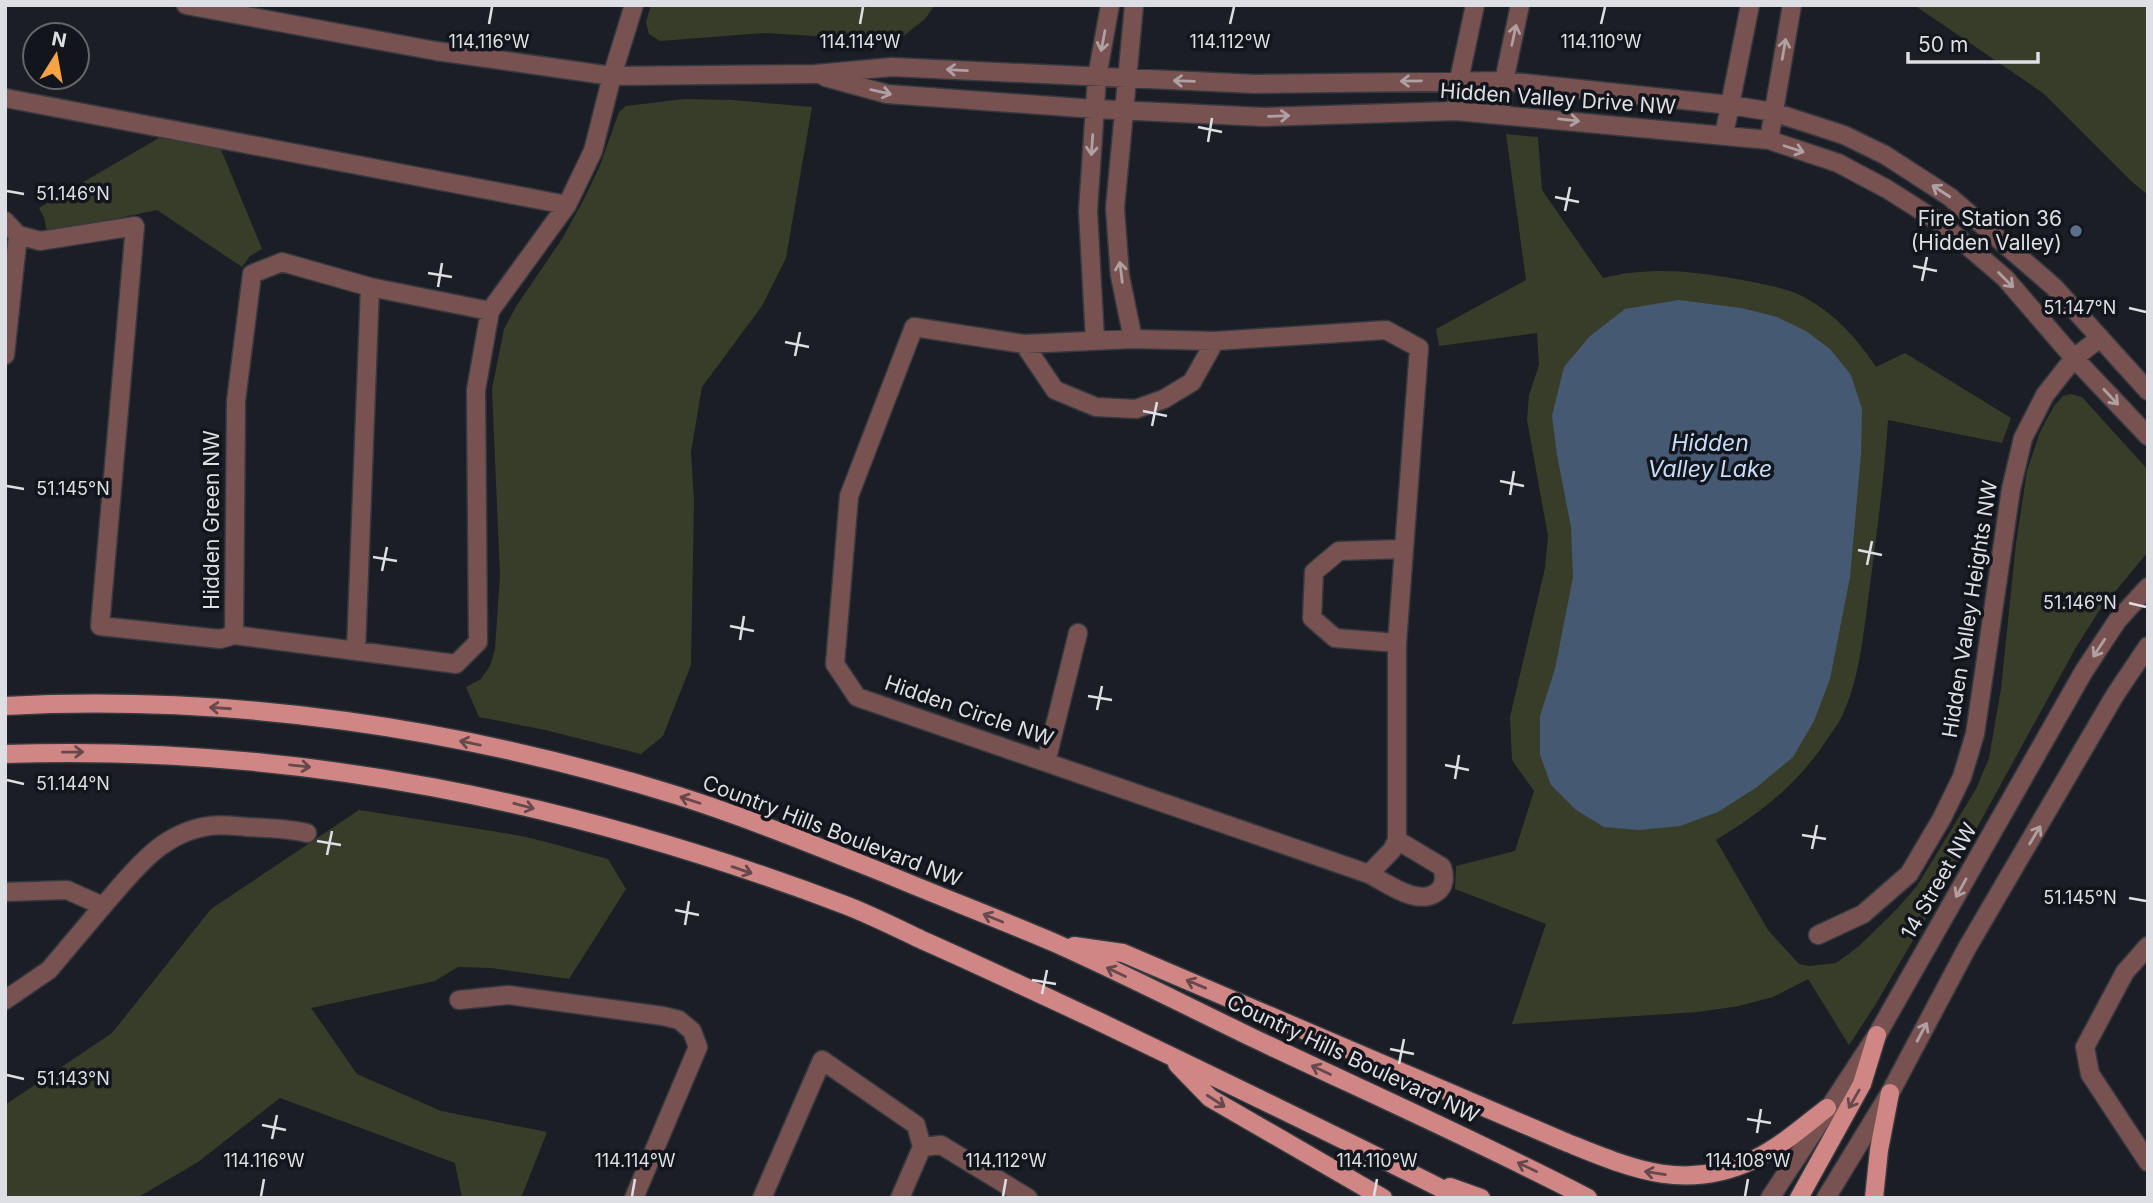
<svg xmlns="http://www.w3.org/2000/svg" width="2153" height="1203" font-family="Inter,sans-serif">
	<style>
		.green { fill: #383d2a }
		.water { fill: #465973 }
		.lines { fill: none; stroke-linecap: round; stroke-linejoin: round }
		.minor-casing { stroke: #363940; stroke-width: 21 }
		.major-casing { stroke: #363940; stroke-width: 21 }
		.minor { stroke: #775251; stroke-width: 18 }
		.major { stroke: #d08684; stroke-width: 18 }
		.oneway { stroke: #b0a0a2 }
		.oneway2 { stroke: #67484b }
		.ticks { fill: none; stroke: #dedfe5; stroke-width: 2.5 }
		.service-dot { fill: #5c6f8a; stroke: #12151c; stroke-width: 2.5 }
		.labels { text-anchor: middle; stroke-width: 7; stroke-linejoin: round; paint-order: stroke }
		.street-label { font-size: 21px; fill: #dedfe5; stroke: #12151c }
		.poi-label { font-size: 21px; fill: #dedfe5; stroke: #12151c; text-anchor: end }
		.water-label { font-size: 23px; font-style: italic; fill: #c7ddfa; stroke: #12151c }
		.ticks-label { font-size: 18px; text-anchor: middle; fill: #dedfe5; stroke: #12151c; stroke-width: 7; stroke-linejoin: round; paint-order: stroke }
	</style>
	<rect width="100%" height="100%" fill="#1b1e25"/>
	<path class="green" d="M651 5H935L925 19 897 41 765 33 660 41 649 34 646 22Z
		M1914 5H2148V195L2131 181 2043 93Z
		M684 99 732 100 812 107 786 258 762 306 702 387 691 452 694 501 691 665 663 736 641 754 545 730 479 717 466 687 481 679 490 666 495 649 500 576 492 389 504 329 517 305 562 239 583 201 599 168 619 112 626 106Z
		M1506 134 1538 137 1542 190 1603 278C1653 265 1703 272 1752 282 1769 285 1788 289 1804 297 1835 314 1857 338 1876 367L1905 353 2011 418 2002 443 1888 420C1884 480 1876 540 1868 600 1863 638 1859 679 1843 714 1839 724 1831 733 1826 741 1796 786 1761 812 1716 840L1768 930 1799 964 1809 966 1836 963 1858 947 1896 910 1917 886 1976 789 1989 758 2001 689 2016 543 2027 471 2040 432 2054 406 2063 396 2071 394 2082 397 2148 470V552L2099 611 2075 649 1950 877 1874 1007 1849 1045 1808 979 1773 997 1739 1006 1698 1012 1512 1024 1546 924 1455 889 1456 866 1515 851 1534 791 1512 760 1510 717 1545 568 1548 536 1527 420 1529 395 1539 365 1537 333 1439 346 1436 329 1526 280Z
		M164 135 220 147 262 249 250 256 242 267 157 210 47 233 44 217 39 208Z
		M359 810C406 817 452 825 498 832 535 837 572 850 608 859L626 889 569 979 491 968 458 967 435 981 311 1008 357 1074 441 1111 547 1132 521 1198H462L455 1163 280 1098 198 1162 137 1198H5V1105L112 1033 211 909Z"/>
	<path class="water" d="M1679 300 1741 308 1777 317 1806 331 1830 349 1851 375 1862 409 1861 454 1850 577 1830 679 1814 721 1793 757 1757 787 1718 812 1680 826 1639 830 1604 827 1576 810 1551 785 1540 755V716L1555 669 1573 577 1571 527 1557 455 1552 416 1564 367 1590 336 1625 309Z"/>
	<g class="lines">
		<g class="minor-casing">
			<path id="minor" d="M186 5 436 51 612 76 815 74 892 67 1255 84 1504 81 1730 105 1773 112 1844 135 1885 155 1950 197 2054 287 2148 391
				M825 77 887 94 1095 109 1264 117 1456 111 1769 140 1838 163 1887 189 1942 224 2005 278 2074 358 2148 436
				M5 98 567 205
				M1456 111 1459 80 1475 5
				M1501 114 1504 81 1520 5
				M1724 135 1750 5
				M1769 140 1792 5
				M5 221 18 235 5 355
				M18 235 40 241 135 226 100 626 220 639 234 635
				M490 311 476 390 478 642 456 664 234 635 236 401 252 274 282 262 370 287 490 311 567 205 593 151 612 76 634 5
				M1133 339 1120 276 1115 208 1134 5
				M1095 340 1088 211 1097 77 1110 5
				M1024 344 1055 390 1096 407 1136 409 1164 399 1192 382 1215 341
				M1397 643 1335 638 1312 618 1314 572 1339 551 1403 549
				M356 650 370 287
				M1046 762 1078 633
				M1369 874 1392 850 1397 840V643L1419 348 1386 330 1215 341 1133 339 1024 344 914 327 849 496 835 664 857 697 1369 874C1387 883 1418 907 1437 892 1445 886 1445 876 1442 867L1397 840
				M5 892 67 890 103 906C134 871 160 833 209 826 221 824 235 826 247 827 267 828 287 828 307 833
				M1818 935 1863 914 1909 874 1942 818 1962 777 1975 734 2011 489 2023 438 2045 395 2074 358 2100 338
				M2148 946 2125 972 2085 1047 2090 1074 2148 1162
				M5 1000 49 970 103 906
				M459 1000 508 995 663 1016 679 1020 692 1031 698 1047 634 1198
				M762 1198 822 1060 916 1125 922 1147
				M900 1198 922 1147 941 1145 1028 1198
				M1770 1198 1877 1035 2084 671 2117 621 2148 587
				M1826 1198 1890 1093 1967 948 2115 695 2148 646"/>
		</g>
		<g class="major-casing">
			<path id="major" d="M5 706C232 694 462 728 679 796 748 818 816 846 884 873 941 897 999 919 1055 943 1122 973 1187 1006 1253 1038 1365 1091 1478 1141 1588 1198
				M5 754C296 744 573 802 845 905 871 915 897 928 922 940 981 966 1040 994 1098 1021 1219 1079 1340 1137 1460 1198
				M1074 946 1123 953 1563 1141C1628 1167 1683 1193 1753 1160 1780 1147 1804 1126 1827 1108
				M1177 1064 1210 1098 1383 1198
				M1450 1187 1481 1198
				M1799 1198 1862 1084 1877 1035
				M1874 1198 1879 1150 1890 1093"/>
		</g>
		<use href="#minor" class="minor"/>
		<use href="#major" class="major"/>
	</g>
	<defs><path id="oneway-shaft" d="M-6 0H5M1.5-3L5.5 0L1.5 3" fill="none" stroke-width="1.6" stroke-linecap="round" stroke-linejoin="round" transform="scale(1.75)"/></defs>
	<g class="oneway">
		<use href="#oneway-shaft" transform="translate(1514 35) rotate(-78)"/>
		<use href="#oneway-shaft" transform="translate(1103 41) rotate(101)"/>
		<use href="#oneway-shaft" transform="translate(1784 49) rotate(-80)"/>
		<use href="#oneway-shaft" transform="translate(957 70) rotate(-177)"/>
		<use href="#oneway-shaft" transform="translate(1184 81) rotate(-178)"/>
		<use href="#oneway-shaft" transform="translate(1411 81) rotate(179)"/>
		<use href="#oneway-shaft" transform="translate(881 92) rotate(13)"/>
		<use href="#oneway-shaft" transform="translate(1279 116) rotate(-2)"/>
		<use href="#oneway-shaft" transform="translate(1569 120) rotate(6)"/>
		<use href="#oneway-shaft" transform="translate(1092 145) rotate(94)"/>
		<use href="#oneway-shaft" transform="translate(1794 149) rotate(18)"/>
		<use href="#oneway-shaft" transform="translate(1941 191) rotate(-147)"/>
		<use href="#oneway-shaft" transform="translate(1121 272) rotate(-97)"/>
		<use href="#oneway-shaft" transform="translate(2006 280) rotate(45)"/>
		<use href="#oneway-shaft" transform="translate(2111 397) rotate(47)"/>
		<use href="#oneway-shaft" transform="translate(2099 648) rotate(123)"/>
		<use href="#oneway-shaft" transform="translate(2035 835) rotate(-59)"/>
		<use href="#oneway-shaft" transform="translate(1961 888) rotate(119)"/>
		<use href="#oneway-shaft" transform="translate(1922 1032) rotate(-62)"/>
	</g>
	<g class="oneway2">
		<use href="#oneway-shaft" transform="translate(220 708) rotate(-176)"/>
		<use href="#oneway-shaft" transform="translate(470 743) rotate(-168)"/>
		<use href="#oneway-shaft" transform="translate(73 752) rotate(-1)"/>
		<use href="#oneway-shaft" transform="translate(300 766) rotate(6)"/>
		<use href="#oneway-shaft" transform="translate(690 800) rotate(-162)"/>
		<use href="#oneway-shaft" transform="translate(524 806) rotate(15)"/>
		<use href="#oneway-shaft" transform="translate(742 870) rotate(19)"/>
		<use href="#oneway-shaft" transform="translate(993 918) rotate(-158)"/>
		<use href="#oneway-shaft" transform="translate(1116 972) rotate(-154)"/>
		<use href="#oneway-shaft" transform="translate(1196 984) rotate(-157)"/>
		<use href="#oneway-shaft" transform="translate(1321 1070) rotate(-155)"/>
		<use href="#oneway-shaft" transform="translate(1854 1099) rotate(120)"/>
		<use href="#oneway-shaft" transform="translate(1216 1101) rotate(33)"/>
		<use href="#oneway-shaft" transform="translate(1527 1167) rotate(-154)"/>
		<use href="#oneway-shaft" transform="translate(1655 1173) rotate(-171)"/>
	</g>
	<path class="ticks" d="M489 24 492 7M860 24 863 7M1230 24 1234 7M1601 24 1605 7M1198 127 1222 132M1208 142 1212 118M7 191 24 194M1555 197 1579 202M1565 211 1570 187M1913 266 1937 271M428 273 452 277M1922 281 1927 257M438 287 442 263M2129 308 2146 312M785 342 809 347M795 356 800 332M1143 411 1167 416M1152 426 1157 402M1500 481 1524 486M7 486 24 489M1510 495 1514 471M1858 550 1882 555M373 557 397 561M1867 565 1872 541M382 571 387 547M2129 603 2146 607M730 626 754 631M740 640 744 616M1088 696 1112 700M1097 710 1102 686M1445 765 1469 770M1455 779 1459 755M7 780 24 784M1802 835 1826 839M317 841 341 845M1812 849 1817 825M327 855 332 831M2129 898 2146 901M675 910 699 915M685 925 689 901M1032 980 1056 984M1042 994 1047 970M1390 1049 1414 1054M1399 1064 1404 1039M7 1075 24 1079M1747 1119 1771 1123M262 1125 286 1130M1757 1133 1761 1109M272 1139 277 1115M261 1196 264 1179M632 1196 635 1179M1003 1196 1006 1179M1374 1196 1377 1179M1745 1196 1748 1179"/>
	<circle class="service-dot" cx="2076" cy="231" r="7"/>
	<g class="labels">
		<g class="street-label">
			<text transform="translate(1558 99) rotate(4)" y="7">Hidden Valley Drive NW</text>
			<text transform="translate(212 520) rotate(-90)" y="7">Hidden Green NW</text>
			<text transform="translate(1970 609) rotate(-81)" y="7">Hidden Valley Heights NW</text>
			<text transform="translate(969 711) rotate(19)" y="7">Hidden Circle NW</text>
			<text transform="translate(832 831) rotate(21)" y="7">Country Hills Boulevard NW</text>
			<text transform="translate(1939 881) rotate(-60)" y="7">14 Street NW</text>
			<text transform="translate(1353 1059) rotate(25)" y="7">Country Hills Boulevard NW</text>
		</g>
		<g class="poi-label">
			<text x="2062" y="226">Fire Station 36<tspan x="2062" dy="24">(Hidden Valley)</tspan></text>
		</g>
		<g class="water-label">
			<text x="1710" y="451">Hidden<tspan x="1710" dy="26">Valley Lake</tspan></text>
		</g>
	</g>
	<g class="ticks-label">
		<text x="489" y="48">114.116°W</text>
		<text x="860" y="48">114.114°W</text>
		<text x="1230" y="48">114.112°W</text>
		<text x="1601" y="48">114.110°W</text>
		<text x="73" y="200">51.146°N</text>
		<text x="2080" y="314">51.147°N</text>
		<text x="73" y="495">51.145°N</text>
		<text x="2080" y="609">51.146°N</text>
		<text x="73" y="790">51.144°N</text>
		<text x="2080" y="904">51.145°N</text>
		<text x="73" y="1085">51.143°N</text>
		<text x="264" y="1167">114.116°W</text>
		<text x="635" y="1167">114.114°W</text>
		<text x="1006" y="1167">114.112°W</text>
		<text x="1377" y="1167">114.110°W</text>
		<text x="1748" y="1167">114.108°W</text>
	</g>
	<rect width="2153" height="1203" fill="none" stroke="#dedfe5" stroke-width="14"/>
	<g transform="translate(56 56) rotate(11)"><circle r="33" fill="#12151c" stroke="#64666c" stroke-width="2"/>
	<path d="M0-5L12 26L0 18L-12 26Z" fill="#f5a345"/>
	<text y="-10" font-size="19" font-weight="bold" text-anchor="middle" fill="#dedfe5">N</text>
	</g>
	<path d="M1908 52v10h130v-10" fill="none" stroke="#dedfe5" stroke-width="3.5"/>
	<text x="1918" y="52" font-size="21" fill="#dedfe5" stroke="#12151c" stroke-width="5" paint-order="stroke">50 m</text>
</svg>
